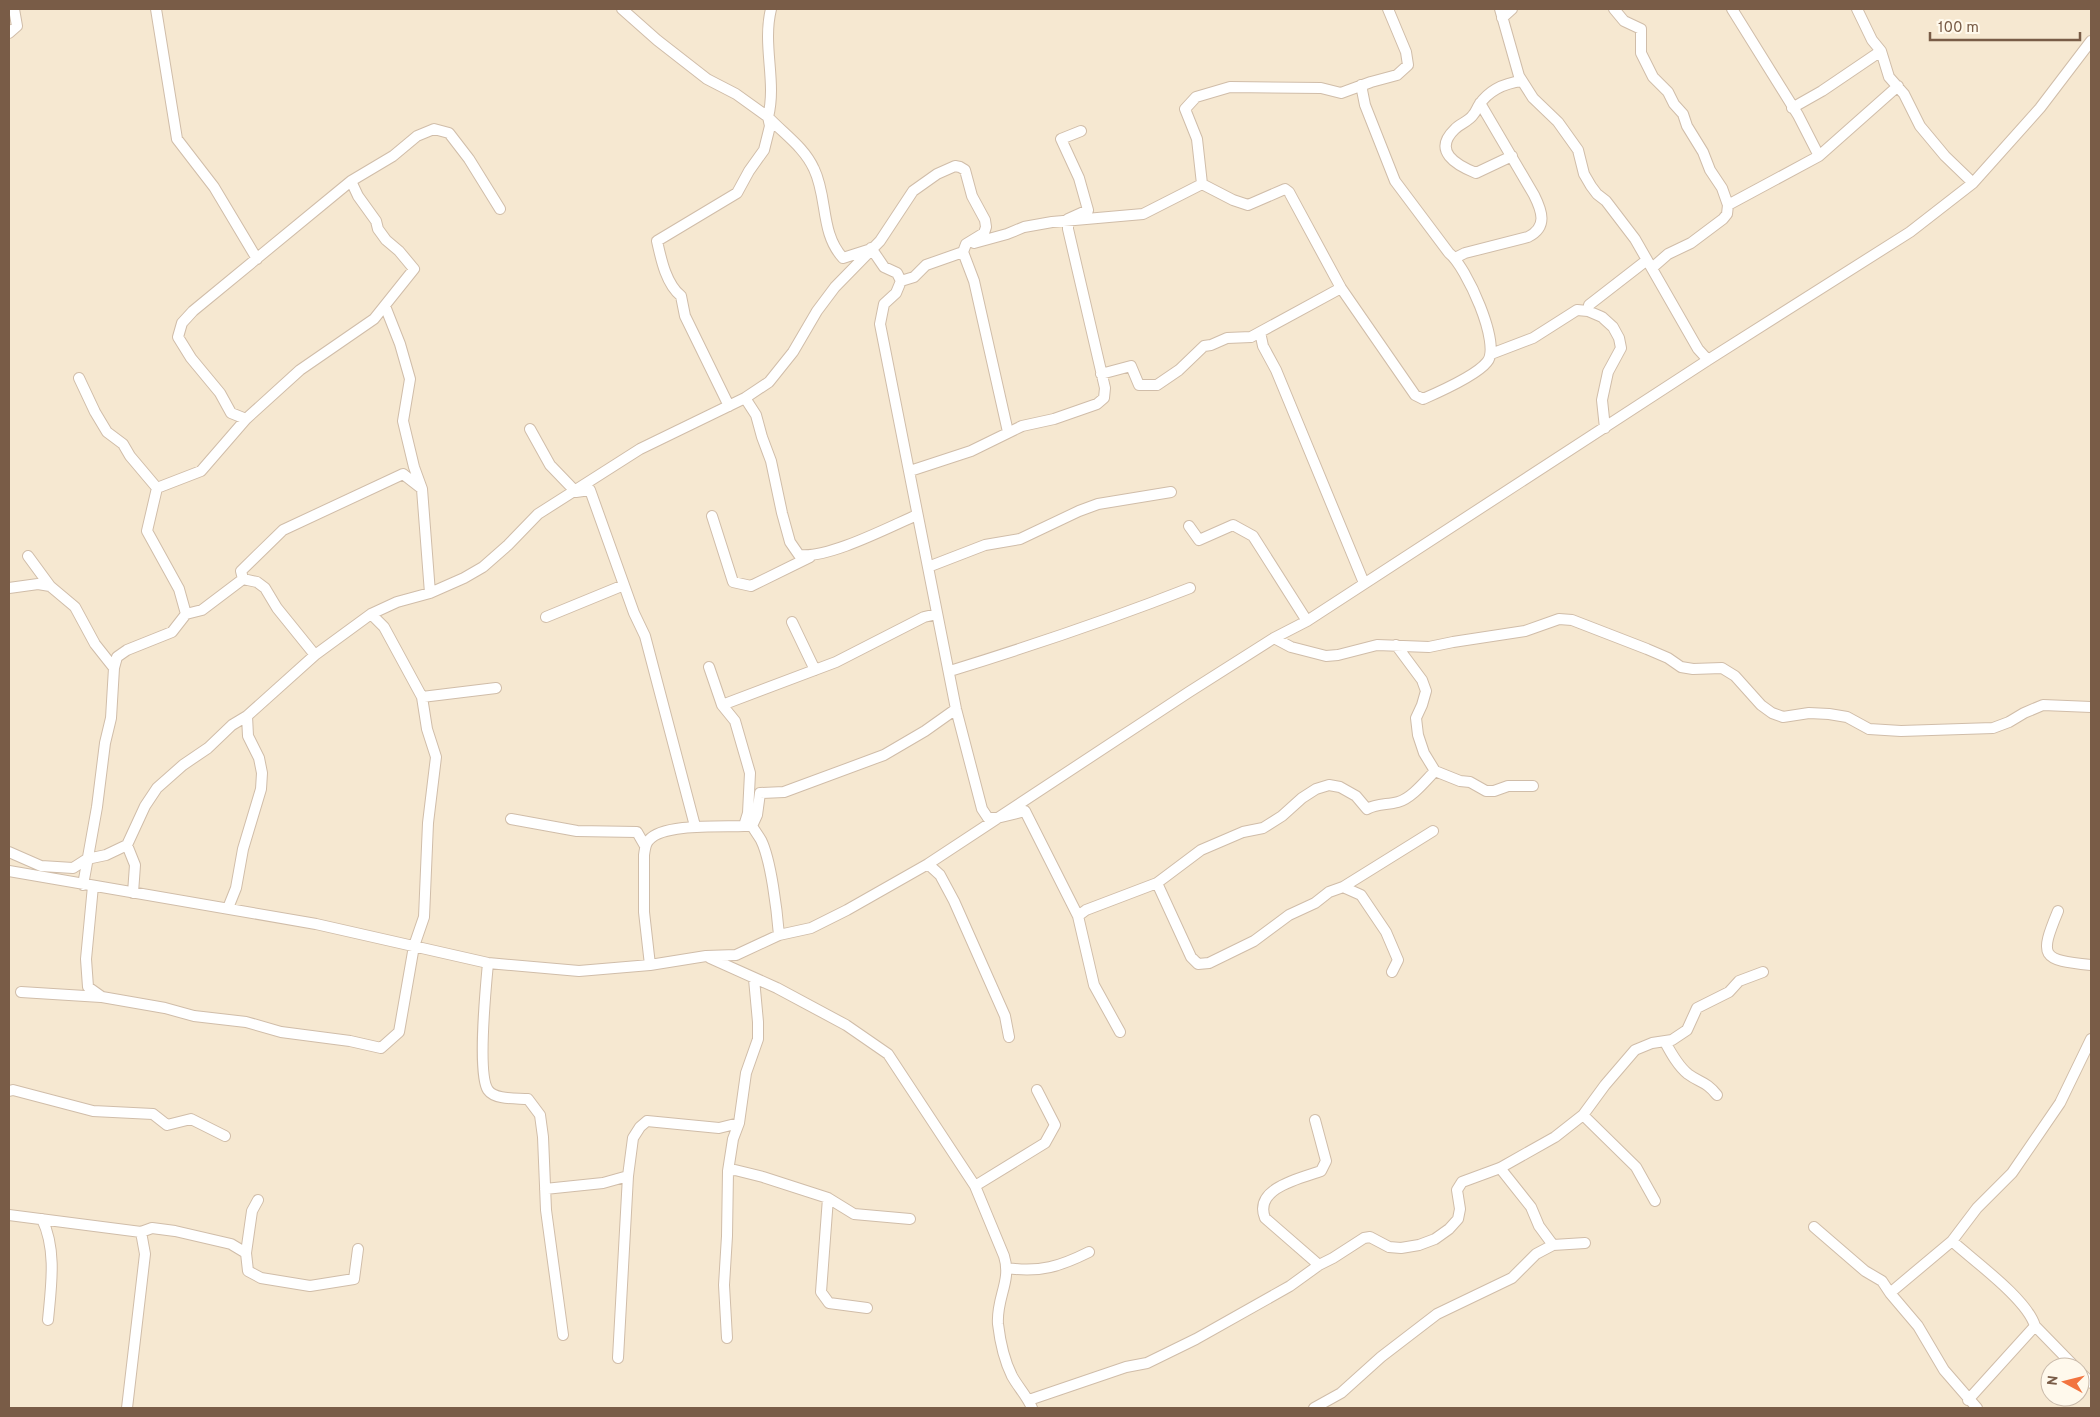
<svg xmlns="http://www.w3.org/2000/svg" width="2100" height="1417" font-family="Overpass,sans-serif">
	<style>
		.residential { fill: #f6e8d1; fill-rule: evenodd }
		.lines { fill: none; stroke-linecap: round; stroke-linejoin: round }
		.street-casing { stroke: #d0bda9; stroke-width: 12 }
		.street { stroke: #fff; stroke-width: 10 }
	</style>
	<rect width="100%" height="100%" fill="#fef6e4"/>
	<path class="residential" d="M9 9H2091V1408H9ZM2050 1367H2080V1397H2050Z"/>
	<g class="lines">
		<g class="street-casing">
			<path id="street" d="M156 9 177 139 214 187 257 259
				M622 9 657 40 707 79 736 94 768 117 770 126 764 150 749 171 737 193 657 241C661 259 666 284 681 296L685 316 729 406
				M771 9C762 46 777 81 768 117 784 134 804 147 814 169 828 198 820 233 843 258L868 250
				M1500 9 1519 76 1533 98 1558 122 1578 150 1584 174 1591 186 1597 194 1606 201 1635 239 1698 349 1708 360
				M1614 9 1624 21 1641 29V53L1653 77 1668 92 1674 104 1683 114 1687 126 1703 152 1710 170 1722 188 1728 205 1727 214 1723 219 1691 243 1668 254 1652 268
				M1732 9 1798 115 1819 156
				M1857 9 1872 40 1881 51 1889 77 1904 94 1920 126 1945 156 1973 183
				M1502 18 1512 9
				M9 33 17 26 14 9
				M1792 108 1822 91 1881 51
				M1512 156 1476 173C1456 165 1432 151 1455 129 1460 124 1469 121 1473 115 1476 112 1477 108 1479 105 1489 90 1506 83 1522 81
				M1202 184 1233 200 1248 205 1285 189 1289 192 1341 288 1415 395 1423 399C1439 392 1476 376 1487 362 1502 345 1466 266 1449 253L1395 181 1365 105 1361 85
				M1202 184 1197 139 1185 109 1196 97 1230 87 1321 88 1341 93 1371 82 1397 75 1408 65 1406 52 1388 9
				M1728 205 1819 156 1898 86
				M974 243 1007 234 1024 227 1052 222 1143 214 1202 184
				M871 248 884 267 897 273 901 281 896 293 884 304 880 324 956 709 982 809 988 818H997L1025 811 1078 916 1094 985 1120 1032
				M963 252 974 281 1008 432
				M1455 258 1465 253 1528 237C1548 227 1542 211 1534 195L1480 103
				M385 306 400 344 410 379 403 421 414 467 422 489 430 593
				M1588 311 1589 305 1647 260
				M1260 332 1263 346 1276 370 1364 583
				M1491 354 1533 338 1577 310 1588 311 1602 317 1613 327 1619 338 1621 348 1608 372 1602 400 1605 428
				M1101 374 1131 366 1139 385H1157L1179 370 1204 346 1211 345 1227 338 1251 337 1341 288
				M79 378 95 412 107 432 123 444 130 456 157 488
				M745 398 756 415 762 437 771 461 782 513 790 542 799 555C828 559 889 527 917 515
				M246 419 231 413 220 393 191 358 178 337 182 323 193 311 351 181 393 156 417 136 434 129 449 133 469 159 500 209
				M530 429 550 465 576 492 590 490 634 613 645 636 695 826
				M910 471 971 451 1022 426 1054 419 1097 404 1104 398 1105 388 1068 229V219L1088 210 1079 178 1061 139 1081 131
				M157 488 201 471 246 419 300 370 374 319 414 269 399 251 386 240 378 229 376 221 358 196 351 181
				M157 488 147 531 179 589 186 614
				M712 516 733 582 751 586 810 557
				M1189 526 1199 540 1233 525 1253 536 1307 621
				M28 556 50 586
				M928 567 985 545 1020 539 1079 511 1098 504 1171 492
				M243 579 241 571 283 530 403 474 421 488
				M9 588 38 584 50 586 75 607 95 644 114 668
				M546 617 624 585
				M792 622 815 670
				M1274 638 1291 647 1326 656 1338 655 1377 645 1429 647 1453 642 1525 631 1559 619 1572 620 1647 649 1668 658 1681 667 1693 669 1722 668 1735 676 1761 705 1772 713 1783 717 1809 713 1829 714 1847 717 1869 729 1901 731 1993 728 2009 722 2024 713 2043 705 2091 707
				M1396 645 1422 680 1426 691 1422 705 1416 718 1418 735 1424 753 1435 771 1460 781 1470 782 1486 791H1494L1508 786H1533
				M709 667 722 705 735 721 750 773 748 813 744 826H751
				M950 671C1031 646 1111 619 1190 588
				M422 697 496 688
				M722 705 836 662 924 617 937 614
				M511 819 577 831 637 832 645 846
				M752 826 757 815 760 793 784 792 884 755 925 731 956 709
				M752 826C755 831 758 835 761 840 771 860 777 911 779 935
				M127 845 135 865 133 893
				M9 852 41 866 73 868 87 859 106 855 127 845 145 806 157 788 183 765 208 748 232 725 247 716 315 655 371 614 397 602 430 593 464 578 483 567 508 545 538 514 640 449 745 398 769 382 793 352 817 311 835 287 880 241 913 191 937 174 955 166 960 167 965 170 972 196 985 220 986 227 984 233 966 244 963 252 926 265 914 277 901 281
				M928 864 940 875 954 901 1005 1016 1009 1037
				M9 871 316 924 488 963 579 971 650 965 706 956 736 955 779 935 811 928 847 910 928 864 1189 692 1274 638 1307 621 1708 360 1910 232 1973 183 2040 108 2091 41
				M1157 883 1191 957 1198 964 1209 963 1254 941 1289 915 1315 903 1329 892 1343 887 1361 895 1386 932 1398 960 1392 972
				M83 885 97 807 105 743 111 718 114 668 117 657 127 650 172 632 186 614 202 610 243 579 257 582 265 588 277 608 315 655
				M93 886 86 959 88 987 102 997 165 1008 194 1016 246 1022 281 1032 350 1041 381 1048 399 1032 414 946 424 917 428 823 436 757 427 729 422 697 384 627 371 614
				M1343 887 1433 831
				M228 908 236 888 243 849 261 789 262 773 259 758 248 736 247 716
				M2058 911C2039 957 2041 960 2091 965
				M1078 916 1086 910 1157 883 1201 850 1243 832 1263 828 1282 816 1302 798 1316 789 1329 785 1340 787 1356 796 1367 809C1377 803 1387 805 1398 802 1412 798 1425 781 1435 771
				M710 958 777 988 846 1025 888 1054 975 1186 1004 1256C1012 1281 996 1298 998 1324 1000 1341 1004 1360 1012 1376 1018 1387 1027 1396 1032 1408
				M488 963C486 985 477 1074 488 1090 495 1100 516 1098 528 1099L540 1115 543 1137 546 1210 563 1335
				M650 965 644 912V855C645 849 645 844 649 840 663 823 723 827 744 826
				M21 992 101 997
				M1665 1042C1671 1053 1678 1066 1688 1074 1700 1083 1706 1081 1717 1095
				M9 1091 13 1090 93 1111 153 1114 167 1125 191 1119 225 1136
				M1583 1115 1636 1167 1655 1201
				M1315 1120 1326 1161 1321 1171C1301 1178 1253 1188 1265 1218L1319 1265
				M1500 1168 1531 1207 1539 1226 1553 1245
				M728 1171 735 1170 763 1177 828 1198 854 1214 910 1219
				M975 1186 1045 1143 1055 1125 1037 1090
				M545 1189 603 1183 628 1176
				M828 1198 821 1292 829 1303 867 1308
				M9 1215 141 1232 152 1228 175 1231 231 1244 246 1253 248 1271 261 1278 310 1286 354 1279 358 1249
				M42 1219C57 1250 51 1287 48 1320
				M1814 1227 1865 1271 1882 1281 1890 1293 1918 1326 1944 1370 1977 1408
				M1952 1241C1974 1261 2027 1299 2035 1326L1968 1400
				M246 1253 252 1211 258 1200
				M1007 1268C1040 1273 1061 1266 1089 1252
				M1890 1293 1952 1241 1977 1208 2012 1173 2060 1103 2091 1039
				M2035 1326 2075 1367
				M727 1338 724 1285 727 1236 728 1171 733 1139 739 1123 746 1073 758 1039V1022L754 979
				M618 1358 628 1176 633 1138 640 1127 647 1121 719 1128 739 1123
				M2080 1372 2091 1383
				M1029 1400 1126 1367 1147 1363 1196 1339 1290 1286 1319 1265 1333 1258 1364 1238 1370 1237 1389 1247 1401 1248 1419 1245 1435 1239 1449 1229 1458 1219 1460 1209 1457 1190 1462 1182 1500 1168 1555 1137 1583 1115 1605 1085 1635 1050 1652 1043 1672 1040 1687 1030 1697 1008 1729 992 1739 981 1763 972
				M127 1408 145 1254 141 1232
				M1314 1408 1341 1393 1381 1357 1437 1314 1512 1278 1536 1254 1553 1245 1585 1243"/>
		</g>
		<use href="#street" class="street"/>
	</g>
	<rect width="2100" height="1417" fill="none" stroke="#795c47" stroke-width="20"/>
	<g transform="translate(2065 1382) rotate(277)"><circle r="24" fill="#fff9ec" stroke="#c9baaa"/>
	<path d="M0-4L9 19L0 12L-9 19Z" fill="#f2743f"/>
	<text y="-8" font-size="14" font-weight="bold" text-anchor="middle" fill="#795c47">N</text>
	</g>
	<path d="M1930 32v8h150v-8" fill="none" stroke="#795c47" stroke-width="2.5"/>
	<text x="1938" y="32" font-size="15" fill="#795c47" stroke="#fff9ec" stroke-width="4" paint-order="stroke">100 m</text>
</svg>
